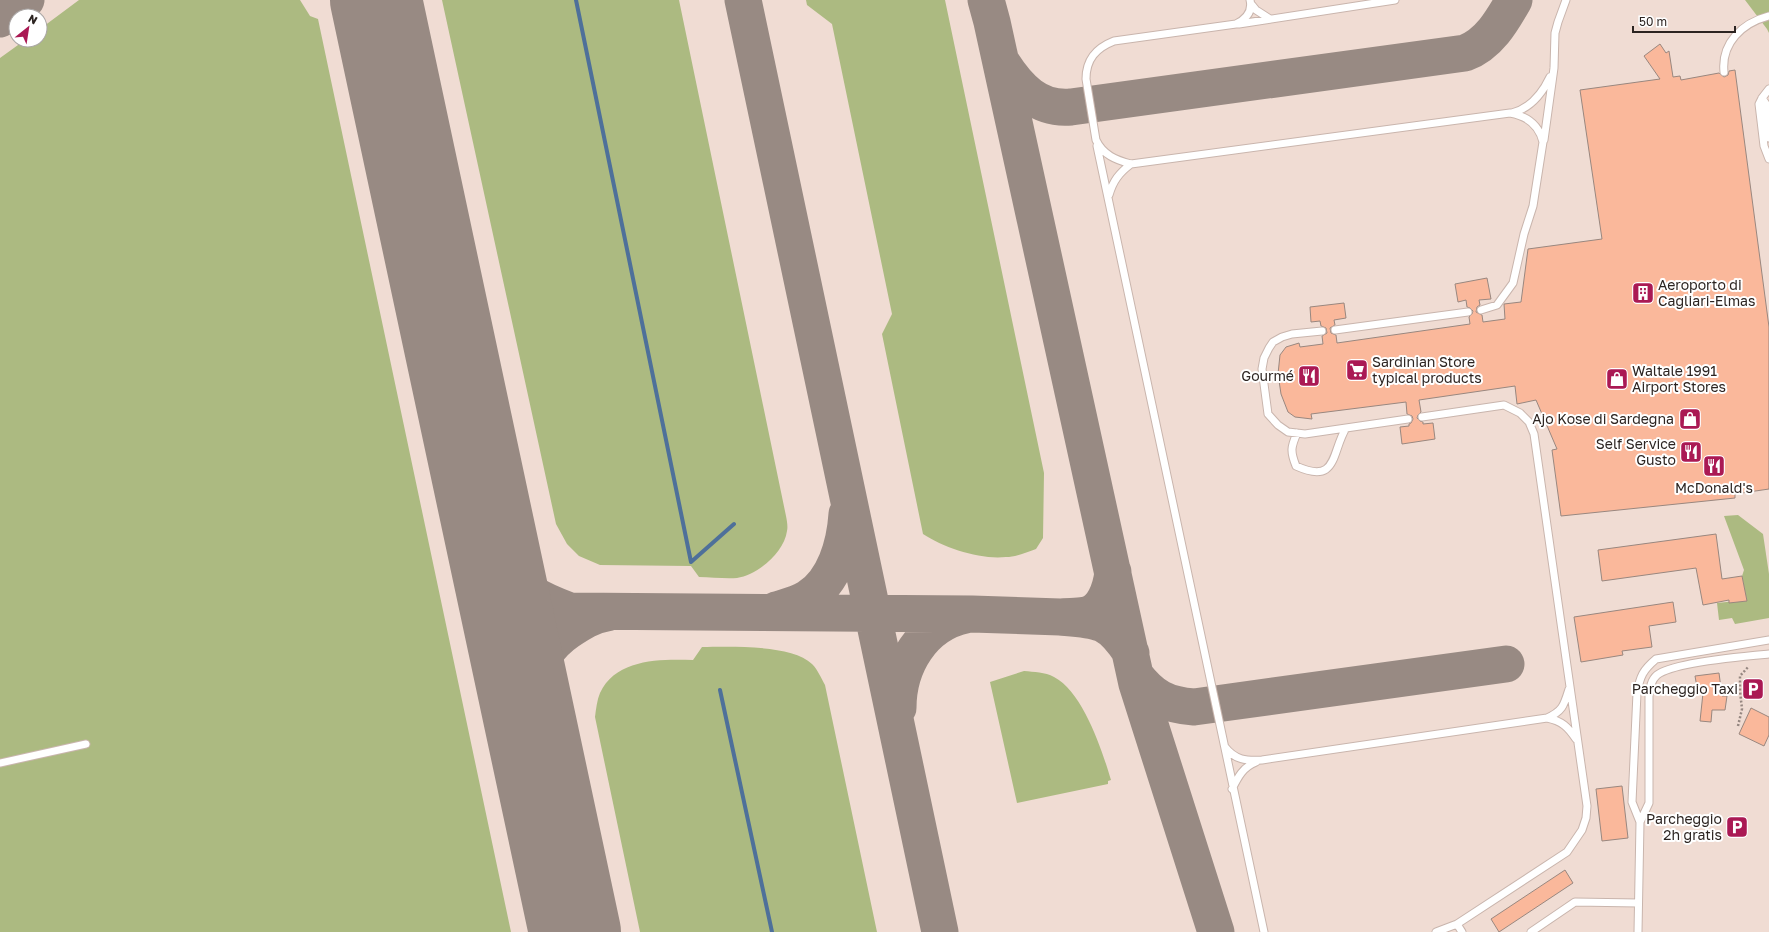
<svg xmlns="http://www.w3.org/2000/svg" width="1769" height="932" font-family="'Golos Text',sans-serif">
	<style>
		.green { fill: #acba81 }
		.lines { fill: none; stroke-linecap: round; stroke-linejoin: round }
		.stream { stroke: #4e709a; stroke-width: 4 }
		.taxiway { stroke: #988a83; stroke-width: 37 }
		.runway { stroke: #988a83; stroke-width: 92 }
		.building { fill: #fab89b; stroke: #99877f }
		.service-casing { stroke: #c9b5ad; stroke-width: 9 }
		.path { stroke: #968781; stroke-width: 2.5; stroke-dasharray: 2 2; stroke-linecap: butt }
		.service { stroke: #fff; stroke-width: 7 }
		.labels { text-anchor: middle; stroke-width: 4; stroke-linejoin: round; paint-order: stroke }
		.poi-label { font-size: 14px; fill: #2c2421; stroke: #fff; text-anchor: end }
	</style>
	<rect width="100%" height="100%" fill="#f0dcd3"/>
	<path class="green" d="M79 0H300L310 16 318 19 511 932H0V58L25 40H40V29Z
		M442 0H679L786 516C787 521 788 527 787 531 784 553 757 575 737 578 725 579 711 577 699 577L691 566 600 565 579 556 567 544 556 524Z
		M806 0H945L1044 473 1043 538 1036 549C1027 552 1016 557 1006 557 981 560 944 548 923 534L882 334 892 314 832 24 807 5Z
		M1745 0H1769V33L1767 29Z
		M1738 515 1763 534 1769 574V618L1735 624 1732 618 1719 620 1717 603 1746 600 1742 576 1744 570 1724 516Z
		M702 647C730 647 792 644 812 664 818 670 821 678 825 685L877 932H640L595 717C596 709 597 700 600 693 616 658 662 659 693 660Z
		M1024 671C1034 672 1045 672 1054 677 1083 692 1102 750 1111 780L1108 781V784L1017 803 990 682Z"/>
	<g class="lines">
		<path class="stream" d="M576 0 691 562 734 524
			M720 690 772 932"/>
		<path class="taxiway" d="M743 0 940 932
			M986 0 992 22 1137 684 1216 932
			M0 19 26 0
			M1002 63C1018 88 1038 110 1071 107L1465 53C1489 44 1502 21 1514 0
			M484 504C489 521 493 544 500 560 513 588 543 601 570 611L972 614 1060 617
			M1113 572C1111 589 1104 611 1086 615 1078 617 1068 616 1060 617 1098 620 1109 619 1131 653
			M776 610C786 607 799 604 808 598 835 581 845 544 847 514
			M1135 675C1152 697 1166 705 1194 707L1506 664
			M898 708C898 666 922 624 966 615
			M539 762C532 712 520 664 568 631 580 623 592 615 607 613"/>
		<path class="runway" d="M376 0 575 932"/>
	</g>
	<path class="building" d="M1660 44 1666 53 1669 51 1673 77 1680 76 1681 80 1719 73 1724 77 1728 75 1729 71 1735 70 1769 327V489L1735 494V498L1561 516 1552 450 1557 449 1536 400 1517 404 1515 386 1419 400 1421 412 1418 415 1417 418 1420 421 1423 422V424L1433 423 1435 439 1402 444 1400 427 1409 426V424L1411 423 1413 419 1412 416 1407 414 1406 402 1311 414 1312 419 1295 417 1288 412 1281 394 1278 374 1280 355 1286 347 1299 343 1300 347 1323 344 1322 336 1327 333 1326 328 1321 326 1320 321 1311 322 1310 307 1344 303 1346 318 1334 320 1335 325 1330 328 1331 333 1336 335 1337 343 1470 324 1469 317 1472 314 1473 311 1470 308 1467 307 1466 300 1458 302 1455 284 1487 278 1491 299 1479 300 1480 305 1477 307 1476 312 1482 315 1483 322 1505 319 1504 304 1521 302 1528 249 1602 239 1580 90 1660 79 1644 56Z
		M1716 534 1722 579 1742 576 1747 601 1729 603V600L1703 605 1696 568 1602 581 1598 550Z
		M1673 602 1676 622 1649 626 1652 647 1622 651 1623 655 1581 662 1574 617Z
		M1719 673 1722 696H1727L1725 710H1712L1711 722 1700 721 1703 693H1698L1695 676Z
		M1751 708 1769 717V735L1764 746 1739 734Z
		M1622 786 1628 838 1602 841 1596 789Z
		M1565 870 1573 883 1499 932 1491 919Z"/>
	<g class="lines">
		<g class="service-casing">
			<path id="service" d="M1250 0C1253 12 1246 19 1236 24L1114 41C1096 48 1086 59 1086 79L1096 140C1103 155 1116 160 1131 164L1510 113C1527 116 1539 125 1543 142L1533 206 1524 234 1513 283 1497 305 1481 310
				M1252 5 1256 10 1270 19
				M1239 24 1395 0
				M1724 72C1721 43 1742 23 1769 16
				M1762 98 1766 104 1769 138
				M1512 113C1531 108 1542 94 1550 77
				M1544 140 1554 68 1555 33 1558 22 1566 0
				M1097 146 1264 932
				M1769 159 1764 146 1759 104 1762 98 1769 89
				M1109 195C1113 181 1119 173 1131 164
				M1335 330 1468 312
				M1422 417 1504 405 1520 413 1529 422 1534 434 1587 806 1586 818 1582 830 1567 852 1457 924 1462 932
				M1346 428 1408 419
				M1297 433C1291 447 1290 451 1296 466 1338 485 1331 453 1346 428L1305 434 1288 432 1278 425 1268 414 1262 369 1264 358 1269 348 1273 342 1282 337 1292 334 1322 331
				M1547 718C1563 711 1564 705 1569 689
				M1225 747C1235 760 1246 761 1262 760L1547 718C1562 721 1568 727 1576 739
				M0 763 86 744
				M1232 789C1238 777 1243 767 1256 762
				M1640 822 1632 802 1637 693C1640 676 1643 670 1656 659L1769 640
				M1436 932 1457 924
				M1531 932 1575 902 1638 903
				M1638 932 1640 822 1649 803V695C1650 688 1651 680 1657 675 1673 662 1746 656 1769 654"/>
		</g>
		<path class="path" d="M1738 726 1742 709 1740 691V676L1749 666"/>
		<use href="#service" class="service"/>
	</g>
	<defs>
		<g id="building-square" transform="scale(1.15)"><rect x="-9" y="-9" width="18" height="18" rx="4" fill="#aa1954" stroke="#fff"/><path d="M-4-6H4V6H1V3H-1V6H-4ZM-2.5-4.3h1.7v1.8h-1.7ZM.8-4.3h1.7v1.8H.8ZM-2.5-1h1.7V.8h-1.7ZM.8-1h1.7V.8H.8Z" fill="#fff"/></g>
		<g id="supermarket-square" transform="scale(1.15)"><rect x="-9" y="-9" width="18" height="18" rx="4" fill="#aa1954" stroke="#fff"/><path d="M-6-5.5h2.5l.6 2H6L4.5 2H-2.5L-4.4-4H-6ZM-1.5 3.2a1.3 1.3 0 1 0 .1 0ZM3 3.2a1.3 1.3 0 1 0 .1 0Z" fill="#fff"/></g>
		<g id="restaurant-square" transform="scale(1.15)"><rect x="-9" y="-9" width="18" height="18" rx="4" fill="#aa1954" stroke="#fff"/><path d="M-5-6h1v4h1v-4h1v4h1v-4h1v5L-1.5 .5V6h-2V.5L-5-1ZM5-6V6H3V1.5H1.5Q1.5-4 5-6Z" fill="#fff"/></g>
		<g id="shop-square" transform="scale(1.15)"><rect x="-9" y="-9" width="18" height="18" rx="4" fill="#aa1954" stroke="#fff"/><path d="M-5-2.5h2.3a2.7 3.5 0 0 1 5.4 0H5L5.5 6h-11ZM-1.5-2.5h3a1.5 2.3 0 0 0-3 0Z" fill="#fff"/></g>
		<g id="parking-square" transform="scale(1.15)"><rect x="-9" y="-9" width="18" height="18" rx="4" fill="#aa1954" stroke="#fff"/><path d="M-3.5-5.5H1a3.5 3.5 0 0 1 0 7H-1V5.5H-3.5ZM-1-3.4V-.6H.8a1.4 1.4 0 0 0 0-2.8Z" fill="#fff"/></g>
	</defs>
	<g fill-rule="evenodd">
		<use href="#building-square" x="1643" y="293"/>
		<use href="#supermarket-square" x="1357" y="370"/>
		<use href="#restaurant-square" x="1309" y="376"/>
		<use href="#shop-square" x="1617" y="379"/>
		<use href="#shop-square" x="1690" y="419"/>
		<use href="#restaurant-square" x="1691" y="452"/>
		<use href="#restaurant-square" x="1714" y="466"/>
		<use href="#parking-square" x="1753" y="689"/>
		<use href="#parking-square" x="1737" y="827"/>
	</g>
	<g class="labels">
		<g class="poi-label">
			<text x="1658" y="290" text-anchor="start">Aeroporto di<tspan x="1658" dy="16">Cagliari-Elmas</tspan></text>
			<text x="1372" y="367" text-anchor="start">Sardinian Store<tspan x="1372" dy="16">typical products</tspan></text>
			<text x="1632" y="376" text-anchor="start">Waltale 1991<tspan x="1632" dy="16">Airport Stores</tspan></text>
			<text x="1294" y="381">Gourmé</text>
			<text x="1674" y="424">Ajo Kose di Sardegna</text>
			<text x="1676" y="449">Self Service<tspan x="1676" dy="16">Gusto</tspan></text>
			<text x="1714" y="493" text-anchor="middle">McDonald's</text>
			<text x="1738" y="694">Parcheggio Taxi</text>
			<text x="1722" y="824">Parcheggio<tspan x="1722" dy="16">2h gratis</tspan></text>
		</g>
	</g>
	<g transform="translate(28 28) rotate(30)"><circle r="19" fill="#ffffff" stroke="#aba7a6"/>
	<path d="M0-3L7 15L0 10L-7 15Z" fill="#aa1954"/>
	<text y="-6" font-size="11" font-weight="bold" text-anchor="middle" fill="#2c2421">N</text>
	</g>
	<path d="M1633 26v6h102v-6" fill="none" stroke="#2c2421" stroke-width="2"/>
	<text x="1639" y="26" font-size="12" fill="#2c2421" stroke="#ffffff" stroke-width="3" paint-order="stroke">50 m</text>
</svg>
